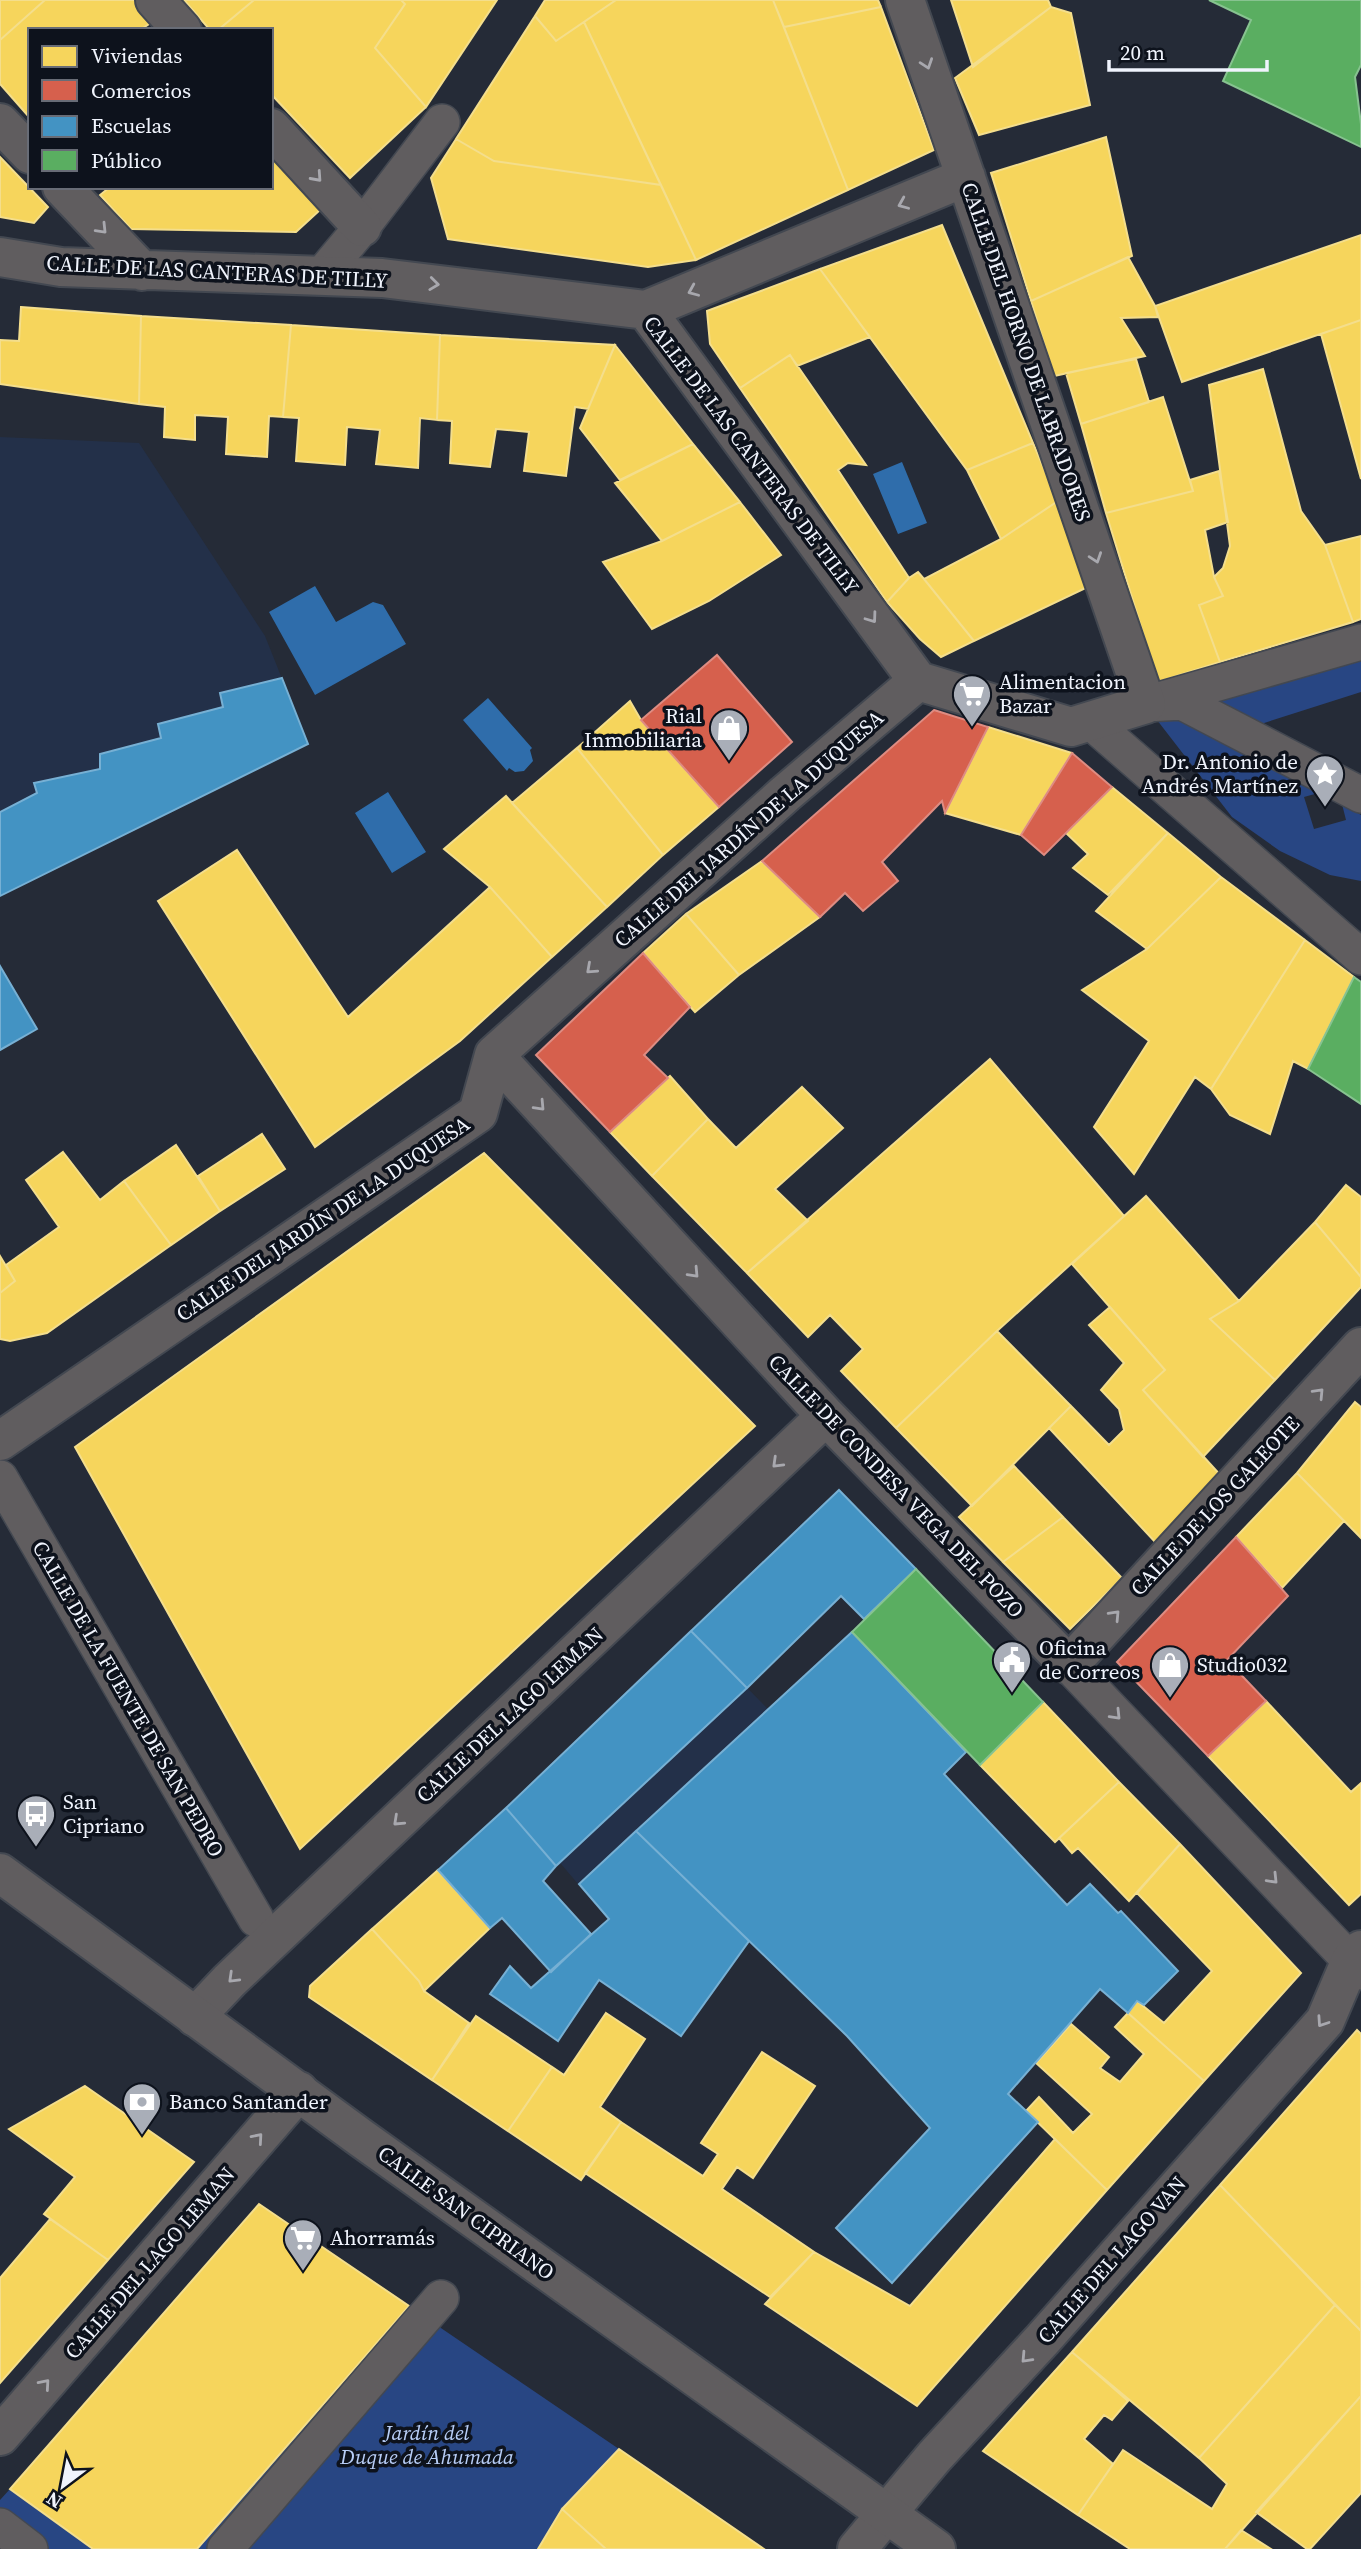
<svg xmlns="http://www.w3.org/2000/svg" width="1361" height="2549" font-family="'Source Serif 4',serif">
	<style>
		.built { fill: #233049 }
		.green { fill: #284683 }
		.water { fill: #2f6dab }
		.homes { fill: #f6d55c; stroke: #f4de8c; stroke-width: 2 }
		.shops { fill: #d6604d; stroke: #de8c82; stroke-width: 2 }
		.schools { fill: #4393c3; stroke: #77b0d4; stroke-width: 2 }
		.public { fill: #5aae61; stroke: #87c390; stroke-width: 2 }
		.lines { fill: none; stroke-linecap: round; stroke-linejoin: round }
		.pedestrian-casing { stroke: #434851; stroke-width: 38 }
		.minor-casing { stroke: #434851; stroke-width: 42 }
		.tertiary-casing { stroke: #434851; stroke-width: 42 }
		.pedestrian { stroke: #605d5f; stroke-width: 35 }
		.minor { stroke: #605d5f; stroke-width: 38 }
		.tertiary { stroke: #605d5f; stroke-width: 38 }
		.oneway { stroke: #a8a8ae }
		.labels { text-anchor: middle; stroke-width: 7; stroke-linejoin: round; paint-order: stroke }
		.street-label { font-size: 21px; fill: #f0f4fd; stroke: #0d121c }
		.poi-label { font-size: 21px; fill: #f0f4fd; stroke: #0d121c; text-anchor: start }
		.park-label { font-size: 21px; font-style: italic; fill: #b8cef7; stroke: #0d121c }
	</style>
	<rect width="100%" height="100%" fill="#252b37"/>
	<path class="built" d="M0 437 139 443 265 636 308 744 0 896Z
		M691 1631 769 1710 637 1832 682 1876 599 1980 558 2041 490 1994 510 1966 531 1988 608 1919 561 1864 556 1866 506 1808Z"/>
	<path class="green" d="M1361 648V692L1261 724 1201 694Z
		M1164 709 1322 792 1304 797 1314 829 1346 820 1342 804 1361 815V881L1330 875 1280 851 1232 817 1157 720Z
		M410 2307 619 2449 562 2509 538 2549H197Z
		M10 2489 93 2549H0V2500Z"/>
	<path class="water" d="M902 462 927 523 898 534 873 474Z
		M315 586 336 622 373 602 383 605 406 644 315 695 269 612Z
		M488 698 532 748 530 750 533 761 524 771 515 772 509 768 507 771 463 720Z
		M388 792 426 852 392 873 355 813Z"/>
	<path class="homes" d="M0 0H45L0 40Z
		M45 0H136L155 20 140 30H30V118L0 84V40Z
		M184 0H254L218 30H210Z
		M254 0H401L405 4 375 48 426 107 350 178 271 94V30H218Z
		M401 0H497L426 107 375 48 405 4Z
		M545 0H616L556 41 535 16Z
		M616 0H773L848 190 696 260 584 22Z
		M773 0H878L881 7 784 27Z
		M951 0H1048L1051 7 973 67Z
		M881 7 934 150 848 190 784 27Z
		M1051 7 1071 13 1090 105 979 135 955 78Z
		M535 16 556 41 584 22 661 185 494 161 456 139Z
		M1106 137 1132 256 1031 301 991 173Z
		M456 139 494 161 661 185 696 260 648 267 448 239 431 178Z
		M271 153 320 210 296 232 131 229 100 195 110 187H271Z
		M0 157 48 207 34 223 0 217Z
		M942 225 1033 443 967 470 820 269Z
		M1361 235V320L1182 382 1155 306Z
		M1128 257 1155 306 1158 317 1121 318 1145 356 1054 376 1031 301Z
		M820 269 870 337 797 366 790 355 740 388 710 344 707 311Z
		M21 307 141 316 139 404 0 384V340L19 341Z
		M141 316 291 325 283 417 269 416 267 457 226 454 228 417 195 415V440L164 437 165 407 139 404Z
		M1361 320V479L1321 334Z
		M291 325 440 335 437 420 420 418 418 468 376 464 380 430 347 427 345 465 296 461 299 418 283 417Z
		M440 335 615 345 588 409 575 407 566 476 524 471 529 432 496 429 490 467 450 463 452 421 437 420Z
		M615 345 693 444 620 480 580 428Z
		M790 355 866 465 848 463 838 470 909 578 887 602 740 388Z
		M1136 359 1149 402 1081 424 1066 373Z
		M1263 369 1301 511 1325 545 1353 622 1220 662 1199 605 1223 596 1214 577 1223 568 1230 546 1209 385Z
		M1163 397 1193 491 1106 513 1081 424Z
		M1033 443 1058 501 1001 539 967 470Z
		M693 444 740 502 662 541 615 483Z
		M1219 471 1228 522 1205 530 1214 577 1223 596 1199 605 1220 662 1158 682 1106 513 1193 491 1190 480Z
		M1058 501 1092 585 974 641 924 579 1001 539Z
		M740 502 781 555 709 601 652 629 603 562 662 541Z
		M1361 536V619L1353 622 1325 545Z
		M918 572 924 579 974 641 941 657 920 639 887 602 909 578Z
		M630 701 641 720 719 807 663 855 577 748Z
		M988 727 1072 753 1021 835 945 813Z
		M577 748 663 855 607 907 512 803Z
		M1112 787 1168 833 1108 895 1073 868 1088 854 1066 833Z
		M506 796 607 907 552 957 490 887 444 849Z
		M1168 833 1221 877 1147 949 1096 911Z
		M237 850 348 1017 490 887 552 957 460 1041 315 1147 158 901Z
		M762 861 820 917 739 975 686 914Z
		M1221 877 1305 940 1211 1089 1195 1077 1134 1174 1094 1127 1149 1041 1082 990 1147 949Z
		M686 914 739 975 695 1012 643 953Z
		M1305 940 1354 977 1308 1069 1293 1061 1270 1134 1230 1115 1211 1089Z
		M990 1059 1124 1216 997 1331 896 1428 841 1371 863 1349 830 1315 808 1337 747 1273Z
		M670 1076 708 1119 652 1176 610 1132Z
		M802 1087 843 1128 775 1189 808 1221 747 1273 652 1176 708 1119 736 1148Z
		M262 1134 285 1169 220 1211 198 1176Z
		M176 1145 220 1211 171 1245 124 1181Z
		M63 1152 100 1200 124 1181 171 1245 47 1333 10 1341 0 1339V1293L15 1281 6 1265 59 1227 26 1180Z
		M484 1153 755 1426 300 1849 75 1447Z
		M1346 1185 1361 1197V1277L1315 1222Z
		M1146 1196 1239 1301 1210 1319 1275 1380 1203 1457 1143 1390 1165 1370 1072 1264Z
		M1315 1222 1361 1277V1287L1275 1380 1210 1319 1239 1301Z
		M0 1256 15 1281 0 1293Z
		M1110 1307 1165 1370 1143 1390 1223 1478 1157 1544 1049 1428 1071 1406 1109 1445 1124 1430 1119 1409 1101 1390 1124 1363 1089 1325Z
		M997 1331 1071 1406 972 1506 896 1428Z
		M1355 1402 1361 1407V1538L1297 1473Z
		M1014 1466 1063 1517 1003 1562 959 1517Z
		M1297 1473 1344 1521 1282 1588 1236 1537Z
		M1063 1517 1122 1578 1070 1629 1003 1562Z
		M1266 1701 1351 1792 1361 1783V1894L1349 1905 1208 1756Z
		M1043 1702 1119 1782 1055 1842 980 1765Z
		M1119 1782 1180 1844 1129 1901 1078 1848 1072 1853 1059 1838Z
		M1180 1844 1301 1973 1204 2081 1128 2013 1137 2001 1164 2023 1212 1971 1137 1893Z
		M438 1870 490 1928 424 1991 419 1981 372 1929Z
		M372 1929 419 1981 424 1991 469 2023 432 2080 309 1997 310 1986Z
		M606 2013 645 2039 600 2107 621 2122 581 2180 508 2131 552 2067 564 2075Z
		M1128 2013 1204 2081 1107 2190 1026 2111 1039 2097 1073 2133 1092 2114 1036 2063 1071 2024 1109 2057 1100 2068 1120 2082 1144 2054 1115 2027Z
		M476 2016 552 2067 508 2131 432 2080Z
		M1357 2030 1361 2034V2331L1220 2185Z
		M762 2052 815 2086 753 2178 737 2167 722 2189 814 2252 770 2297 585 2173 621 2122 703 2176 718 2154 701 2143Z
		M85 2086 194 2162 108 2260 44 2214 75 2177 9 2129Z
		M1055 2139 1107 2190 917 2406 765 2304 814 2252 910 2306Z
		M1220 2185 1335 2305 1199 2458 1072 2352Z
		M259 2204 409 2306 197 2549H93L10 2489Z
		M50 2219 108 2260 0 2383V2278Z
		M1335 2305 1361 2331V2396L1225 2549H1130L1078 2515 1123 2450 1212 2509 1227 2484 1199 2458Z
		M1072 2352 1128 2401 1112 2420 1104 2415 1084 2439 1113 2464 1078 2515 983 2451Z
		M1361 2396V2493L1310 2549H1307L1256 2512Z
		M619 2449 764 2549H606L562 2509Z
		M562 2509 606 2549H538Z
		M1241 2530 1271 2549H1225Z"/>
	<path class="shops" d="M717 655 792 742 719 807 641 720Z
		M934 710 988 727 945 813 942 801 882 862 898 881 863 911 845 893 820 917 762 861Z
		M1072 753 1112 787 1044 855 1021 835Z
		M643 953 690 1007 644 1055 668 1078 610 1132 536 1055Z
		M1236 1537 1288 1596 1227 1660 1266 1701 1208 1756 1117 1662Z"/>
	<path class="schools" d="M282 678 308 744 0 896V812L37 793 34 783 100 769V754L161 738 158 724 223 707 220 693Z
		M0 966 37 1029 0 1050Z
		M839 1490 916 1569 864 1619 841 1596 747 1688 691 1631Z
		M691 1631 747 1688 556 1866 506 1808Z
		M852 1632 966 1752 944 1774 1067 1905 1090 1884 1118 1913 1121 1911 1178 1971 1144 2005 1137 2001 1128 2013 1100 1989 1008 2094 1038 2122 892 2283 836 2228 930 2128 847 2036 636 1831Z
		M506 1808 556 1866 543 1881 591 1934 551 1972 502 1918 490 1928 438 1870Z
		M636 1831 749 1941 681 2036 599 1980 558 2041 490 1994 510 1966 531 1988 609 1919 579 1884Z"/>
	<path class="public" d="M1209 0H1361V65L1355 77 1361 124V147L1223 81 1251 20Z
		M1354 977 1361 982V1104L1308 1069Z
		M916 1569 1043 1702 980 1765 852 1632Z"/>
	<g class="lines">
		<g class="pedestrian-casing">
			<path id="pedestrian" d="M321 276 362 227 442 122
				M1159 700 1361 642
				M1146 704 1182 702 1361 795
				M1090 721 1361 957
				M0 1478 256 1919
				M1069 1665 1361 1972
				M0 2526 30 2549
				M225 2549 441 2298"/>
		</g>
		<g class="minor-casing">
			<path id="minor" d="M155 0 182 30
				M905 0 1146 704 1071 727 918 681
				M0 123 30 154
				M271 128 362 227
				M62 187 142 271
				M0 257 61 267 382 278 646 310 918 681
				M646 310 966 177
				M494 1055 826 1416 1069 1665 1361 1347
				M0 1441 478 1113 494 1055 785 794 918 681
				M195 2017 229 1981 826 1416
				M0 2436 299 2091
				M857 2549 934 2457 1043 2339 1325 2021 1351 1960 1361 1950"/>
		</g>
		<g class="tertiary-casing">
			<path id="tertiary" d="M0 1873 361 2138 936 2549"/>
		</g>
		<use href="#pedestrian" class="pedestrian"/>
		<use href="#minor" class="minor"/>
		<use href="#tertiary" class="tertiary"/>
	</g>
	<defs><path id="oneway-chevron" d="M-2-3.5L2.5 0L-2 3.5" fill="none" stroke-width="1.6" stroke-linecap="round" stroke-linejoin="round" transform="scale(1.75)"/></defs>
	<g class="oneway">
		<use href="#oneway-chevron" transform="translate(927 64) rotate(71)"/>
		<use href="#oneway-chevron" transform="translate(317 177) rotate(48)"/>
		<use href="#oneway-chevron" transform="translate(903 204) rotate(157)"/>
		<use href="#oneway-chevron" transform="translate(102 229) rotate(46)"/>
		<use href="#oneway-chevron" transform="translate(434 284) rotate(7)"/>
		<use href="#oneway-chevron" transform="translate(693 291) rotate(157)"/>
		<use href="#oneway-chevron" transform="translate(1096 558) rotate(71)"/>
		<use href="#oneway-chevron" transform="translate(872 618) rotate(54)"/>
		<use href="#oneway-chevron" transform="translate(591 969) rotate(138)"/>
		<use href="#oneway-chevron" transform="translate(540 1106) rotate(47)"/>
		<use href="#oneway-chevron" transform="translate(694 1273) rotate(47)"/>
		<use href="#oneway-chevron" transform="translate(1319 1393) rotate(-47)"/>
		<use href="#oneway-chevron" transform="translate(777 1463) rotate(136)"/>
		<use href="#oneway-chevron" transform="translate(1115 1615) rotate(-47)"/>
		<use href="#oneway-chevron" transform="translate(1116 1715) rotate(46)"/>
		<use href="#oneway-chevron" transform="translate(398 1821) rotate(137)"/>
		<use href="#oneway-chevron" transform="translate(1273 1879) rotate(46)"/>
		<use href="#oneway-chevron" transform="translate(233 1978) rotate(136)"/>
		<use href="#oneway-chevron" transform="translate(1322 2022) rotate(124)"/>
		<use href="#oneway-chevron" transform="translate(258 2138) rotate(-49)"/>
		<use href="#oneway-chevron" transform="translate(1026 2358) rotate(133)"/>
		<use href="#oneway-chevron" transform="translate(45 2384) rotate(-49)"/>
	</g>
	<defs>
		<g id="supermarket-pin" transform="scale(2.0125)"><path d="M0 17L-7.5 6A9.5 9.5 0 1 1 7.5 6Z" fill="#a9aeb8" stroke="#0d121c"/><path d="M-6-5.5h2.5l.6 2H6L4.5 2H-2.5L-4.4-4H-6ZM-1.5 3.2a1.3 1.3 0 1 0 .1 0ZM3 3.2a1.3 1.3 0 1 0 .1 0Z" fill="#fff"/></g>
		<g id="shop-pin" transform="scale(2.0125)"><path d="M0 17L-7.5 6A9.5 9.5 0 1 1 7.5 6Z" fill="#a9aeb8" stroke="#0d121c"/><path d="M-5-2.5h2.3a2.7 3.5 0 0 1 5.4 0H5L5.5 6h-11ZM-1.5-2.5h3a1.5 2.3 0 0 0-3 0Z" fill="#fff"/></g>
		<g id="sight-pin" transform="scale(2.0125)"><path d="M0 17L-7.5 6A9.5 9.5 0 1 1 7.5 6Z" fill="#a9aeb8" stroke="#0d121c"/><path d="M0-6L1.8-2.2L6-1.7L2.9 1.2L3.7 5.4L0 3.3L-3.7 5.4L-2.9 1.2L-6-1.7L-1.8-2.2Z" fill="#fff"/></g>
		<g id="civic-pin" transform="scale(2.0125)"><path d="M0 17L-7.5 6A9.5 9.5 0 1 1 7.5 6Z" fill="#a9aeb8" stroke="#0d121c"/><path d="M-.6-6.5H3V-4.5H.6V-3L4-1V1h2V6H-6V1h2V-1L-.6-3ZM-1.2 2.5V6h2.4V2.5Z" fill="#fff"/></g>
		<g id="bus-pin" transform="scale(2.0125)"><path d="M0 17L-7.5 6A9.5 9.5 0 1 1 7.5 6Z" fill="#a9aeb8" stroke="#0d121c"/><path d="M-5-6H5V4H4V6H2V4H-2V6H-4V4H-5ZM-3.5-4V0h7V-4ZM-3.5 1.2v1.5H-2V1.2ZM2 1.2v1.5H3.5V1.2Z" fill="#fff"/></g>
		<g id="bank-pin" transform="scale(2.0125)"><path d="M0 17L-7.5 6A9.5 9.5 0 1 1 7.5 6Z" fill="#a9aeb8" stroke="#0d121c"/><path d="M-6-4H6V4H-6ZM0-2.3a2.3 2.3 0 1 0 0 4.6a2.3 2.3 0 1 0 0-4.6Z" fill="#fff"/></g>
	</defs>
	<g fill-rule="evenodd">
		<use href="#supermarket-pin" x="972" y="694"/>
		<use href="#shop-pin" x="729" y="728"/>
		<use href="#sight-pin" x="1325" y="774"/>
		<use href="#civic-pin" x="1012" y="1660"/>
		<use href="#shop-pin" x="1170" y="1665"/>
		<use href="#bus-pin" x="36" y="1814"/>
		<use href="#bank-pin" x="142" y="2102"/>
		<use href="#supermarket-pin" x="303" y="2238"/>
	</g>
	<g class="labels">
		<g class="street-label">
			<text transform="translate(217 272) rotate(3)" y="7">CALLE DE LAS CANTERAS DE TILLY</text>
			<text transform="translate(1026 352) rotate(71)" y="7">CALLE DEL HORNO DE LABRADORES</text>
			<text transform="translate(751 455) rotate(53)" y="7">CALLE DE LAS CANTERAS DE TILLY</text>
			<text transform="translate(749 829) rotate(-41)" y="7">CALLE DEL JARDÍN DE LA DUQUESA</text>
			<text transform="translate(323 1219) rotate(-34)" y="7">CALLE DEL JARDÍN DE LA DUQUESA</text>
			<text transform="translate(896 1486) rotate(46)" y="7">CALLE DE CONDESA VEGA DEL POZO</text>
			<text transform="translate(1215 1506) rotate(-47)" y="7">CALLE DE LOS GALEOTE</text>
			<text transform="translate(128 1699) rotate(60)" y="7">CALLE DE LA FUENTE DE SAN PEDRO</text>
			<text transform="translate(510 1715) rotate(-43)" y="7">CALLE DEL LAGO LEMAN</text>
			<text transform="translate(466 2213) rotate(36)" y="7">CALLE SAN CIPRIANO</text>
			<text transform="translate(1112 2260) rotate(-49)" y="7">CALLE DEL LAGO VAN</text>
			<text transform="translate(150 2263) rotate(-49)" y="7">CALLE DEL LAGO LEMAN</text>
		</g>
		<g class="poi-label">
			<text x="999" y="689">Alimentacion<tspan x="999" dy="24">Bazar</tspan></text>
			<text x="702" y="723" text-anchor="end">Rial<tspan x="702" dy="24">Inmobiliaria</tspan></text>
			<text x="1298" y="769" text-anchor="end">Dr. Antonio de<tspan x="1298" dy="24">Andrés Martínez</tspan></text>
			<text x="1039" y="1655">Oficina<tspan x="1039" dy="24">de Correos</tspan></text>
			<text x="1197" y="1672">Studio032</text>
			<text x="63" y="1809">San<tspan x="63" dy="24">Cipriano</tspan></text>
			<text x="169" y="2109">Banco Santander</text>
			<text x="330" y="2245">Ahorramás</text>
		</g>
		<g class="park-label">
			<text x="427" y="2440">Jardín del<tspan x="427" dy="24">Duque de Ahumada</tspan></text>
		</g>
	</g>
	<rect x="28" y="28" width="245" height="161" fill="#0d121c" stroke="#686c76" stroke-width="2"/>
	<rect x="42" y="46" width="35" height="21" fill="#f6d55c" stroke="#686c76" stroke-width="2"/>
	<text x="91" y="63" font-size="21" fill="#f0f4fd">Viviendas</text>
	<rect x="42" y="80" width="35" height="21" fill="#d6604d" stroke="#686c76" stroke-width="2"/>
	<text x="91" y="98" font-size="21" fill="#f0f4fd">Comercios</text>
	<rect x="42" y="116" width="35" height="21" fill="#4393c3" stroke="#686c76" stroke-width="2"/>
	<text x="91" y="133" font-size="21" fill="#f0f4fd">Escuelas</text>
	<rect x="42" y="150" width="35" height="21" fill="#5aae61" stroke="#686c76" stroke-width="2"/>
	<text x="91" y="168" font-size="21" fill="#f0f4fd">Público</text>
	<g transform="translate(63 2486) rotate(212)" stroke="#0d121c" stroke-width="5" paint-order="stroke">
	<path d="M0-5L12 26L0 18L-12 26Z" fill="#f0f4fd"/>
	<text y="-10" font-size="19" font-weight="bold" text-anchor="middle" fill="#f0f4fd">N</text>
	</g>
	<path d="M1109 60v10h158v-10" fill="none" stroke="#f0f4fd" stroke-width="3.5"/>
	<text x="1120" y="60" font-size="21" fill="#f0f4fd" stroke="#0d121c" stroke-width="5" paint-order="stroke">20 m</text>
</svg>
